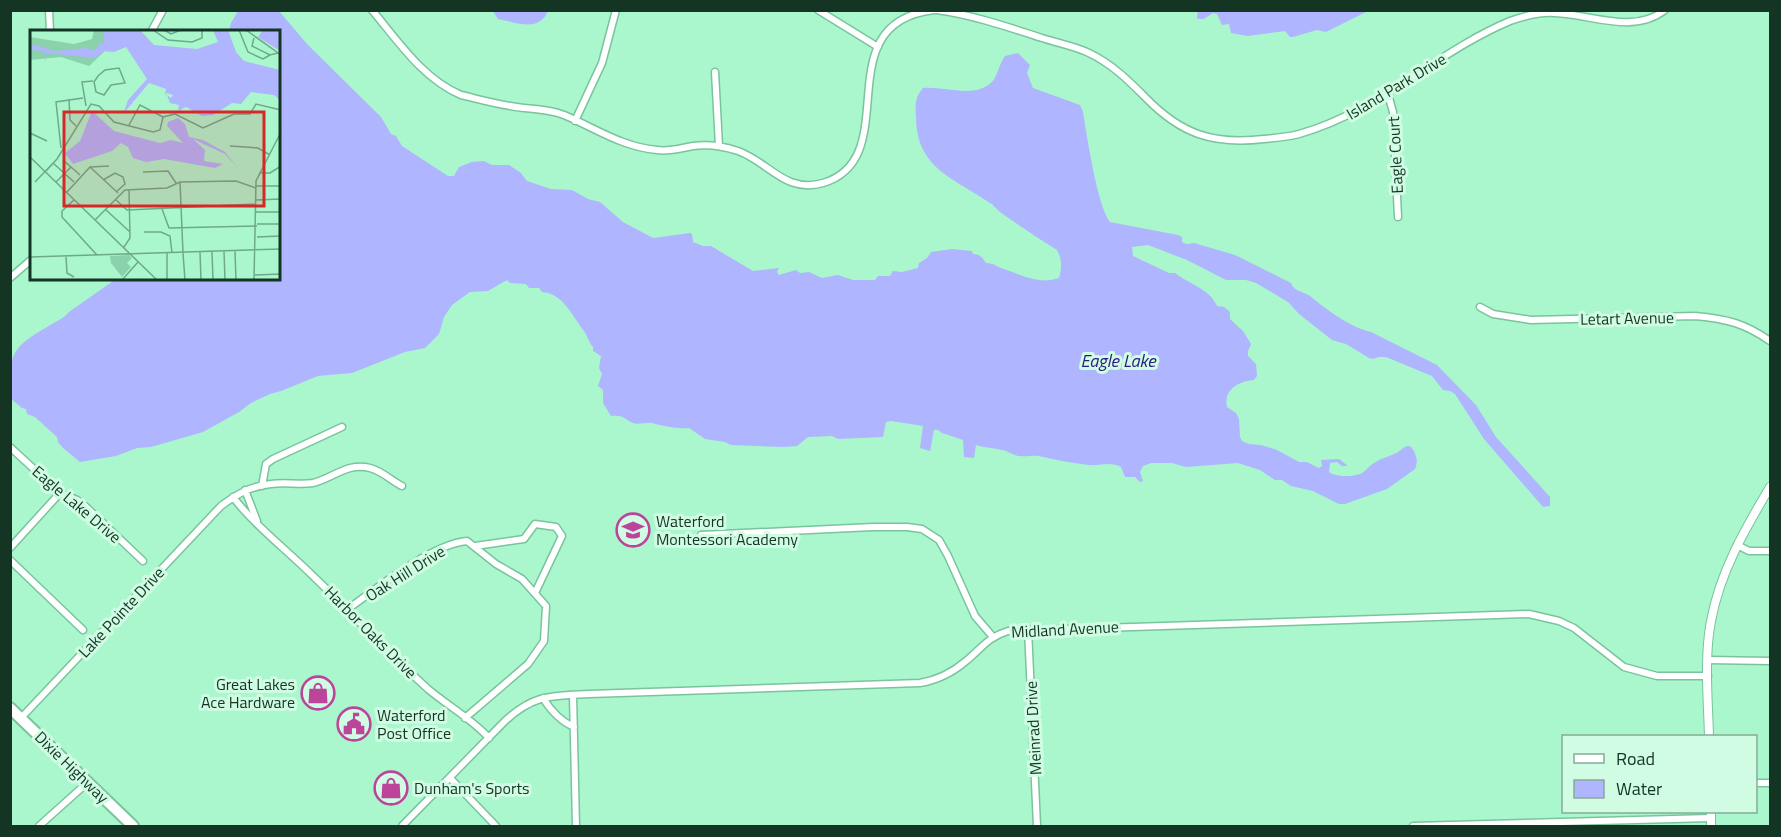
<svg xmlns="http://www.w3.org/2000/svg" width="1781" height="837" font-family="'Titillium Web',sans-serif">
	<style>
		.water { fill: #afb5fe }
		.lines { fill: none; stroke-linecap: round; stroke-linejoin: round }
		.minor-casing { stroke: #79c49d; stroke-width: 9 }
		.tertiary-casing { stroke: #79c49d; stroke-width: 10 }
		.primary-casing { stroke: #79c49d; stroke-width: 14 }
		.minor { stroke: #fff; stroke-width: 6 }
		.tertiary { stroke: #fff; stroke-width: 8 }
		.primary { stroke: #fff; stroke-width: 10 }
		.labels { text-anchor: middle; stroke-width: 6; stroke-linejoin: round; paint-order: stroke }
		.street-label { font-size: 16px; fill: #143424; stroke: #d0fce3 }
		.poi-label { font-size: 16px; fill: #143424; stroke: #d0fce3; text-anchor: start }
		.water-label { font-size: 18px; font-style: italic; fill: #2b1a80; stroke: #d0fce3 }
		.inset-road { fill: none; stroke: #6ea989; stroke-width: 1.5 }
		.view { fill: #d62828; fill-opacity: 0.15; stroke: #d62828; stroke-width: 3 }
		.inset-edge { fill: none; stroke: #143424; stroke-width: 3 }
	</style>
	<rect width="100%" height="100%" fill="#aaf7cd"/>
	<path class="water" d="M238 11H279L307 44 381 117 391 134 396 136 402 146 448 176H454L459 167 472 162 484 161 492 165H509L521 173 527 181 551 189 572 190 588 199 600 202 623 222 653 238 690 233 692 234 693 242 703 246H711L753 271 779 268 777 272 779 275 796 270 800 273 809 272 822 278 838 275 853 280H875L878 276H890L893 271 902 272 918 268 919 263 927 258 931 252 952 249 972 251 973 254C980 254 983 258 986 263 994 263 997 267 1004 269 1021 275 1040 285 1059 278 1062 268 1062 259 1057 250 1038 238 1018 225 1000 212 996 209 994 205 990 203 954 178 917 169 916 118 915 106 915 97 923 88 944 86 975 99 992 82 998 75 999 64 1005 56L1018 53 1030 65 1027 73 1033 88 1080 105 1083 112C1087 136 1097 205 1110 222L1178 235 1182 237V242L1187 244 1194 243 1235 255 1291 283C1294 292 1303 291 1310 296 1326 309 1349 327 1371 332L1437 365 1476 405 1496 437 1550 497V506L1543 507 1484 439 1455 394 1450 391 1443 390 1432 376 1386 357H1379L1373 359 1369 358 1346 344 1332 340 1299 314 1288 302 1256 283 1246 280H1226L1187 260 1148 245 1132 247 1133 256 1169 273H1175C1189 284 1210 289 1217 306L1224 307 1230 312V319L1243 331 1251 344 1248 351V356L1256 364 1257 376 1254 380C1239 381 1223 390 1227 407L1236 413 1239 419 1240 437 1242 441 1249 444 1261 445 1277 450 1299 462H1307L1319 468 1322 466 1321 460 1339 459 1348 466H1342L1337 462 1330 463 1329 472C1335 477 1352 477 1360 474 1365 472 1367 468 1371 465 1379 459 1388 457 1396 453 1403 450 1408 440 1414 451 1417 458 1418 462 1415 469L1387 489 1345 504H1339L1313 491 1291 486 1282 480H1275L1260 470 1238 463 1186 467 1172 463H1151L1143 466 1140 472 1143 481 1140 482 1135 477H1125L1121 467C1111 461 1101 466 1089 465 1072 463 1055 460 1039 456 1032 455 1026 457 1020 456 1015 456 1011 453 1006 451 997 448 984 448 976 445L974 458 964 457 963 440 942 433 938 430H934L930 451 920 448 923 426 891 421 886 422 883 437 838 439 832 436 808 437 797 446 784 447 731 445 725 442 705 439 689 428C676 429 663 426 652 423 646 422 639 425 633 423 622 418 625 415 611 416L603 403V390L598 386 602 374 599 368 601 356 593 351V347C589 343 588 337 584 331 573 317 563 293 542 292L539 288H529L526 284 510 283 507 280 488 291 470 292 452 305 444 317 439 334 425 348 405 352 352 373 318 376 281 391 270 394 251 403 239 412 203 432 151 447 137 448 116 456 80 462 63 448 58 442 57 437 35 417 27 414 26 409 22 408 11 399C4 344 22 343 64 317L69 312 116 279H279V32L229 31 231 23Z
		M493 11H548C539 33 516 22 498 19Z
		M1198 11V10L1368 11 1326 32 1317 30 1293 37H1290L1285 31 1248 36 1231 33 1229 24 1222 25 1217 14 1213 13 1204 19H1198L1197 17Z"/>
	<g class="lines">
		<g class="minor-casing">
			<path id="minor" d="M49 10 50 32
				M372 10C398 41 423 79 461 95 482 100 503 106 524 108 537 109 551 110 564 115 595 128 622 147 657 150 669 152 681 148 693 146 708 144 723 146 738 151 769 162 785 194 823 183 907 158 823 23 934 10
				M818 10 878 47
				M937 10C973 15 1008 27 1042 38 1057 43 1075 46 1089 53 1112 64 1128 80 1146 98 1181 134 1213 145 1264 139 1275 138 1288 137 1299 134 1378 112 1436 52 1510 21 1524 16 1541 12 1555 13 1590 14 1633 35 1665 10
				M151 32 163 10
				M715 72 719 146
				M1388 94 1393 112 1398 217
				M575 121 602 63 616 10
				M10 278 32 259
				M1480 307 1493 314 1531 320 1695 316C1727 319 1744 323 1770 341
				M10 447 60 493 77 500 85 506 143 561
				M262 486 266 464 273 459 342 427
				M245 490 257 521
				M233 497C254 525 288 551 314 577 353 614 389 654 428 689 448 706 472 719 489 738
				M701 535 873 527H907L922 529 939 540 948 556 975 616 993 637
				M1737 545 1749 551H1770
				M475 546 524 539 535 524 556 527 562 536 535 593
				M10 548 60 493
				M10 560 83 630
				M348 609C377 588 432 544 467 541L496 564 522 579 546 606 544 641 528 664 465 718
				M1028 629 1037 826
				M1708 660 1770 661
				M573 695 576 826
				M543 698C551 711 560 721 574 727
				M21 718 221 506C237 494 251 486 271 484 285 482 299 485 313 483 333 478 348 462 370 468 382 471 392 481 402 486
				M450 778 496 826
				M1756 783H1770
				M39 826 87 783
				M402 826 505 721C534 694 552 696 589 694L920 683C938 680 952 673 966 661 982 648 988 637 1008 631L1529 614 1559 621 1574 628 1624 667 1657 676H1708
				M1413 826 1711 818"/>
		</g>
		<g class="tertiary-casing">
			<path id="tertiary" d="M1709 736C1708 699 1704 658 1711 621 1720 572 1745 529 1770 487
				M1711 812V826"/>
		</g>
		<g class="primary-casing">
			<path id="primary" d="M10 708 133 826"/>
		</g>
		<use href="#minor" class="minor"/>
		<use href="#tertiary" class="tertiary"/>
		<use href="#primary" class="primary"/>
	</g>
	<defs>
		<g id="school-ring" transform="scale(1.725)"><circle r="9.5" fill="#d0fce3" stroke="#bc459b" stroke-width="1.5"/><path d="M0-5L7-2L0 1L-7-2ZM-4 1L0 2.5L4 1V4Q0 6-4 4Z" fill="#bc459b"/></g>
		<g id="shop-ring" transform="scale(1.725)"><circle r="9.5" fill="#d0fce3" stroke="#bc459b" stroke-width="1.5"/><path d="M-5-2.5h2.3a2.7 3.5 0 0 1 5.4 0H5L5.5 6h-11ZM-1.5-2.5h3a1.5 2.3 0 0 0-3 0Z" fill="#bc459b"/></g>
		<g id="civic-ring" transform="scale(1.725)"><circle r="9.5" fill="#d0fce3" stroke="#bc459b" stroke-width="1.5"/><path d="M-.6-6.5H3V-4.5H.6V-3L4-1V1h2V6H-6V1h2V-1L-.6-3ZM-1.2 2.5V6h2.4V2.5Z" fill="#bc459b"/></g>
	</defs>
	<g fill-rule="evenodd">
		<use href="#school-ring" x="633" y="530"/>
		<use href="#shop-ring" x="318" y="693"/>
		<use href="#civic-ring" x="354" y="724"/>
		<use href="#shop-ring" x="391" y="788"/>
	</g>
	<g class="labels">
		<g class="street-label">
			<text transform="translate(1396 86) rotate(-31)" y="6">Island Park Drive</text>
			<text transform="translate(1395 155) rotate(-93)" y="6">Eagle Court</text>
			<text transform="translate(1627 318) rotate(-1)" y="6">Letart Avenue</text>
			<text transform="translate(77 504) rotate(40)" y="6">Eagle Lake Drive</text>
			<text transform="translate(405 573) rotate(-32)" y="6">Oak Hill Drive</text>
			<text transform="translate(121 612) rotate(-47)" y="6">Lake Pointe Drive</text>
			<text transform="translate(1065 629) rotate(-3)" y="6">Midland Avenue</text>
			<text transform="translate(371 632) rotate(45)" y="6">Harbor Oaks Drive</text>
			<text transform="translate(1033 728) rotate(-93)" y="6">Meinrad Drive</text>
			<text transform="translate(72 767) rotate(44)" y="6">Dixie Highway</text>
		</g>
		<g class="poi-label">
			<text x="656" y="527">Waterford<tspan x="656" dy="18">Montessori Academy</tspan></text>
			<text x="295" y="690" text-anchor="end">Great Lakes<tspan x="295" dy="18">Ace Hardware</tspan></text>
			<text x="377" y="721">Waterford<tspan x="377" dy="18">Post Office</tspan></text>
			<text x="414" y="794">Dunham's Sports</text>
		</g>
		<g class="water-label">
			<text x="1118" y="367">Eagle Lake</text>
		</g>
	</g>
	<g transform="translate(30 30)">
		<rect width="250" height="250" fill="#aaf7cd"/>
		<path d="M64 0H88L92 5 59 36 31 27 0 30V7L44 14 62 9ZM99 225 102 228 97 233 101 237 92 247 81 233 80 226Z" fill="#8bd1ac"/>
		<path d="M74 0H110L124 15 167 19 188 12 183 0H198L206 22 214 31 250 40V70L244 65 221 62 211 74 202 73 183 85 172 86 156 77 148 81 149 75 140 73 137 65 141 68 143 65 137 63 135 66 136 59 119 53 93 84 90 82H94L98 70 117 49 96 17 84 22 73 21 65 28 17 23 15 34 16 22 0 19V15H6L25 21 57 18 64 21 70 13 74 14ZM233 0H250V21L228 7ZM62 81 84 101 130 113 141 110 153 113 137 96 138 92 148 88 155 94 159 107 173 110 195 122 208 138 195 124 163 109 175 120 174 131 193 134 185 138 134 129 116 132 103 128 98 117 91 113 82 121 43 134 35 123 50 111Z" fill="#afb5fe"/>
		<path class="inset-road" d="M123 0 138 10 162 12 172 8V0M134 0 141 4 151 0M209 0 218 22 233 29 240 25M216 0 251 25M224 8 222 16 240 25 248 23M89 38 95 53 81 55 74 65 66 62 64 52 68 46 75 40ZM39 69 40 90 46 96M56 76 52 52 63 51M133 87 145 84 173 98 204 84H220L226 74 251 80M99 95 110 75 133 87M0 103 17 111M200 116 228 118 240 125M31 118 26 72 53 68M0 127 127 250M27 129 61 74 69 76 84 92 123 102 130 100 133 87M33 130 50 145M23 133 44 152M60 137 88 163M113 142 138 141 146 153M229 143H240L251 136M73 150 85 143 93 147 95 154 86 162M5 152 27 129 16 141M26 152 41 137M150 152 153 223M226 156H251M37 162 60 137 79 136M85 169 97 180 226 174M44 170 32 181V187L67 225M226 170 251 169M75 179 100 202M132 179 139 198 227 196M226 182H251M65 190 95 160 137 158 150 152 206 151 226 158M227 194H251M114 202H131L140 206 142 223M227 207 251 206M94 217 100 208 99 160M194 221 195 250M205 221 206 250M170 222 171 250M182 222 183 250M137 223V250M153 223 155 250M36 226 37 243 44 247M0 227 251 219M225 245 251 244M92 250 108 232M224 250 226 151 251 102"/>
		<path class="view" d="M34 82H234V176H34Z"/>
		<rect width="250" height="250" class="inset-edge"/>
	</g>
	<rect width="1781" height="837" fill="none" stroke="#143424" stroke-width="24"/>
	<rect x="1562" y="735" width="195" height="78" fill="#d0fce3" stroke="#85ac97" stroke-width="1.5"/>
	<rect x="1574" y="754" width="30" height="9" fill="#ffffff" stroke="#85ac97" stroke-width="1.5"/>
	<text x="1616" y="765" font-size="18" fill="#143424">Road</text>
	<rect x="1574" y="780" width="30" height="18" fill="#afb5fe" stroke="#85ac97" stroke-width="1.5"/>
	<text x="1616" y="795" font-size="18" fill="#143424">Water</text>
</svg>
